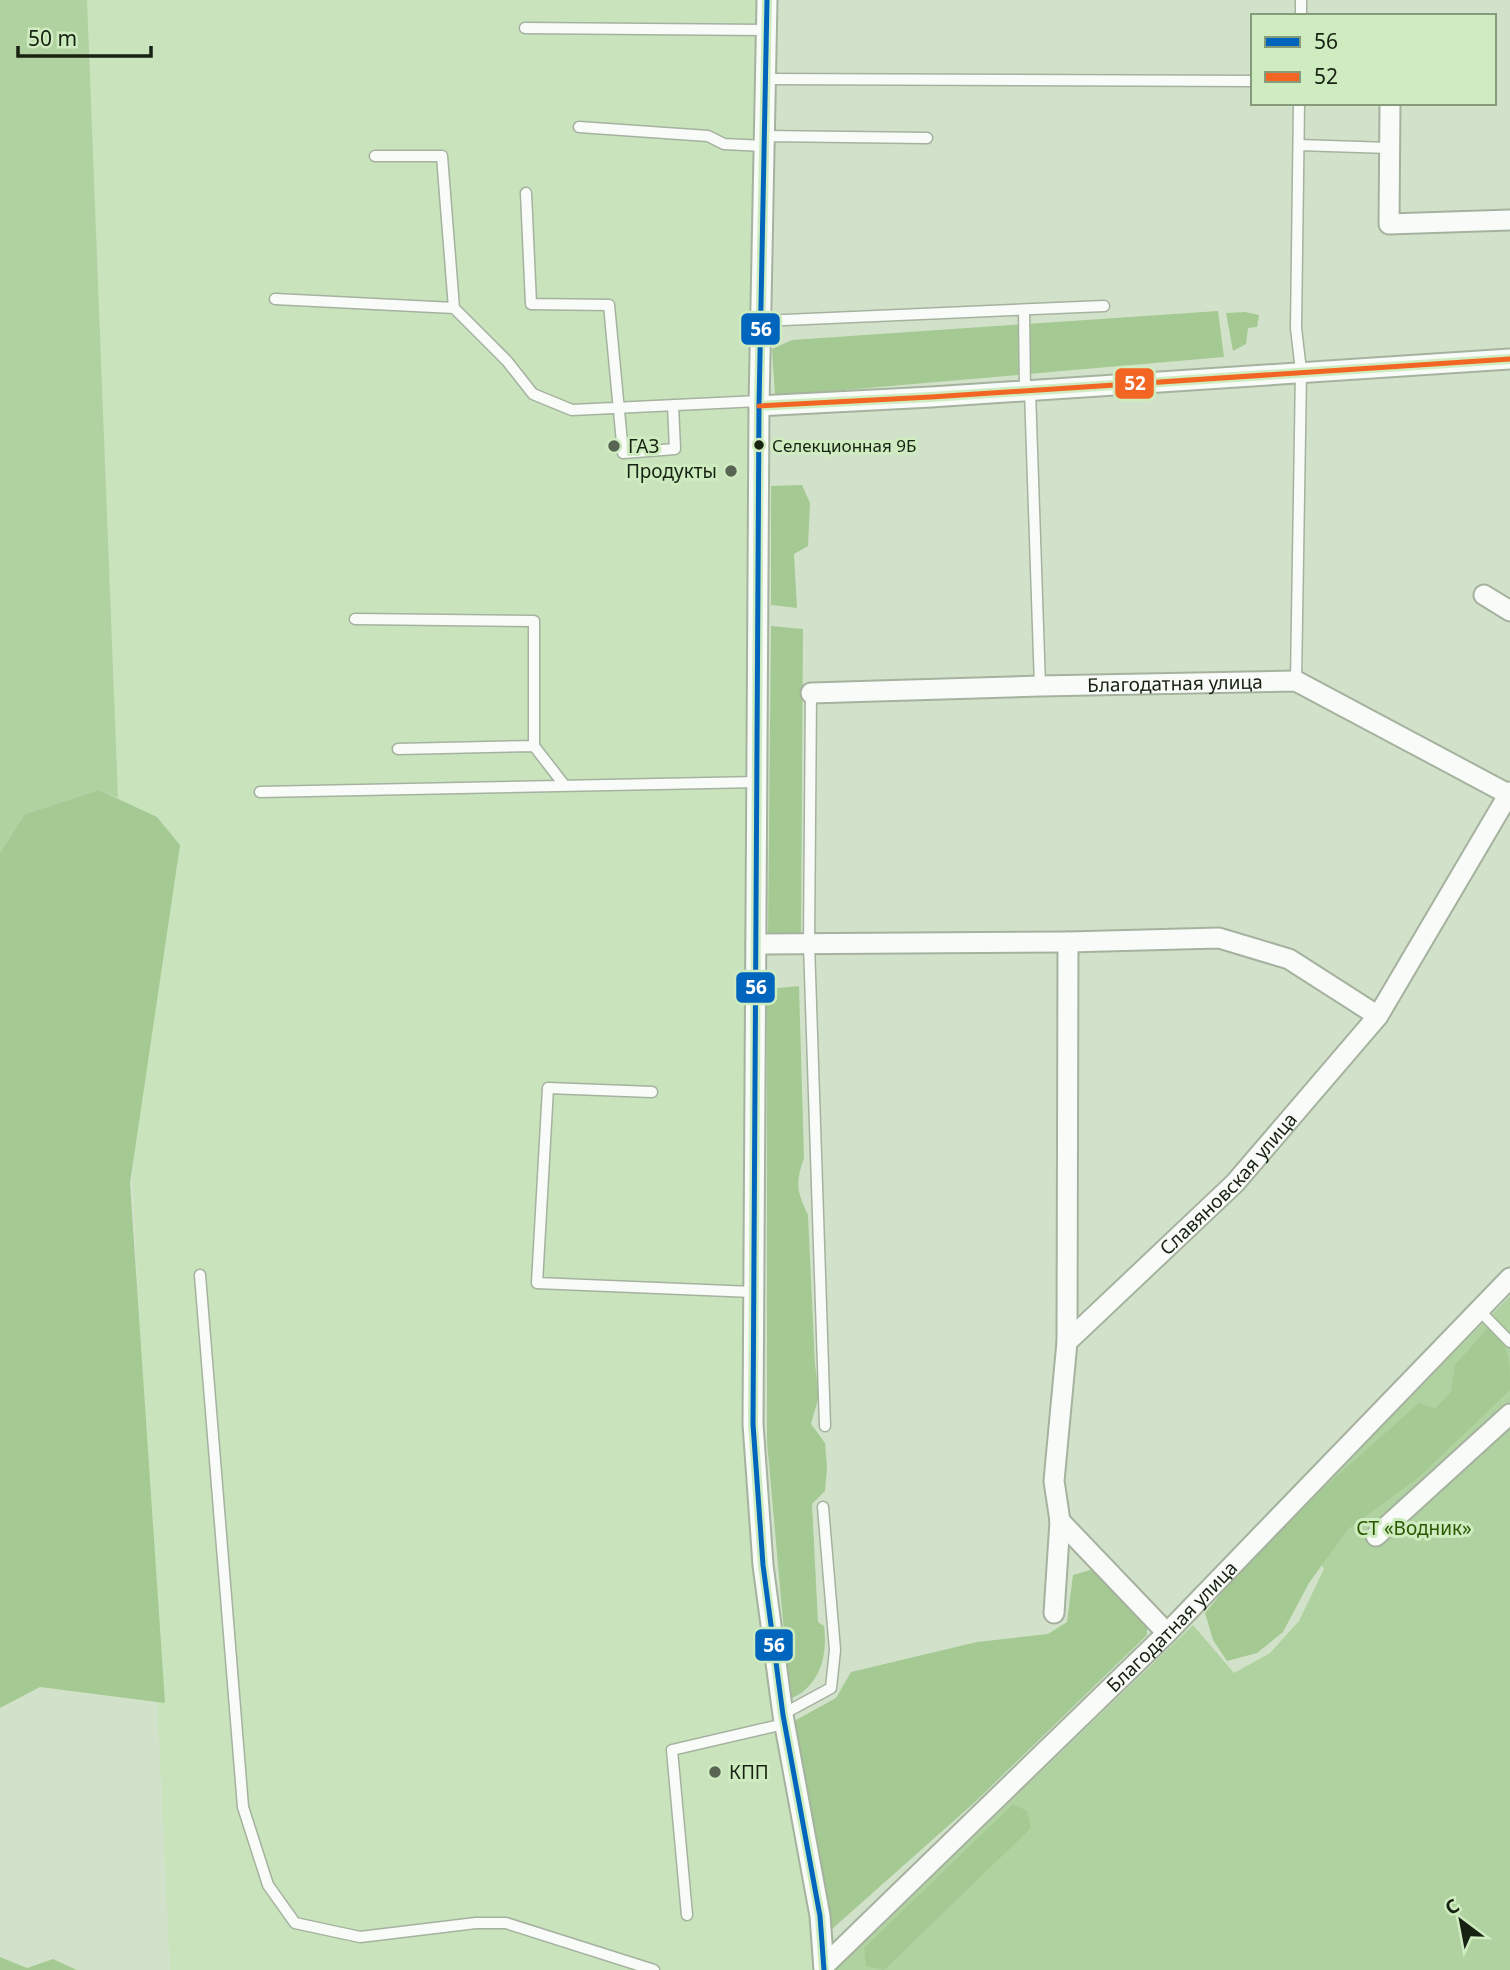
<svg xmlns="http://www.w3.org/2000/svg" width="1510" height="1970" font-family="'Noto Sans',sans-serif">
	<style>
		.built { fill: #c9e3bc }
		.green { fill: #b0d1a0 }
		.forest { fill: #a5c992 }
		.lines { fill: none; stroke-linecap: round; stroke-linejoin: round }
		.service-casing { stroke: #a5b29f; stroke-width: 13 }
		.minor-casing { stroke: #a5b29f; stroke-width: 23 }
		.service { stroke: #f8fbf7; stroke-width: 10 }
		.minor { stroke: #f8fbf7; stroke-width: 19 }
		.bus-1-casing { stroke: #ceecc0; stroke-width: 10 }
		.bus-2-casing { stroke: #ceecc0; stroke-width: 10 }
		.bus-1 { stroke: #0065bd; stroke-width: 5 }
		.bus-2 { stroke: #f26522; stroke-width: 5 }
		.bus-dot { fill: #172212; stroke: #ceecc0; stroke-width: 2.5 }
		.poi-dot { fill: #586552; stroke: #ceecc0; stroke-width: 2.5 }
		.labels { text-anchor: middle; stroke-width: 6; stroke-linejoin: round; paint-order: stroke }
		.bus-label { font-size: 17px; fill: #172212; stroke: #ceecc0; text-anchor: start }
		.poi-label { font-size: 19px; fill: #172212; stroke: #ceecc0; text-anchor: start }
		.street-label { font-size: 19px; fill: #172212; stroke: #ceecc0 }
		.park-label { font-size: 19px; fill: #295800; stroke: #ceecc0 }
		.line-badge { stroke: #ceecc0; stroke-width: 2.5 }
		.badge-label { font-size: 19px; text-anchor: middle; font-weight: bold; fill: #fff }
	</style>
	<rect width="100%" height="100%" fill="#d2e2ca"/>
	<path class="built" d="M87 0H761L747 1428 813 1919 817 1970H170L133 1185Z"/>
	<path class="green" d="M0 0H87L118 798 99 790 25 814 0 853Z
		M1510 1296V1970H835L1193 1625 1234 1673 1270 1653 1299 1621 1324 1569 1288 1518Z"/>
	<path class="forest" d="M1218 311 1224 357 775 396 772 349 792 340Z
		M1245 312 1259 315 1257 327 1248 328 1246 344 1233 351 1226 313Z
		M802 485 810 503 808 546 794 554 797 608 771 605V486Z
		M771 626 803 629 801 936 768 935Z
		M99 790 157 817 180 845 130 1183 165 1703 40 1687 0 1708V853L25 814Z
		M799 986 804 1158C795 1184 797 1191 808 1215L815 1364 819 1396 811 1424 825 1443 827 1467 825 1491 812 1504 818 1622 824 1626C828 1655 820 1687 790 1699L767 1442V989Z
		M1490 1325C1510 1350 1510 1357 1510 1390L1418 1478 1348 1529 1309 1583 1283 1632 1257 1653 1227 1661 1213 1640 1205 1613 1267 1538 1419 1403 1435 1409 1451 1392 1455 1365Z
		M1097 1568 1147 1625V1635L975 1802 832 1929 794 1721 836 1698 851 1672 977 1642 1048 1634 1067 1622 1073 1575Z
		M1013 1804 1027 1811 1031 1828 884 1970 866 1966 864 1948Z
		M0 1957 27 1968 53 1959 77 1970H0Z"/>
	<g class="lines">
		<g class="service-casing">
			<path id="service" d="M1301 16V0
				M525 28 766 30
				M766 79 1253 81
				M579 127 708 136 724 144 765 146
				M765 136 927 138
				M1299 145 1389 148
				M375 156H442L454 308 507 361 533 394 572 410 759 401
				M526 193 531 304 609 305 623 453 675 449 673 405
				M275 299 454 308
				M1024 310 1025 391
				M761 321 1104 306
				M1030 391 1040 686
				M355 619 534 621V746
				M1296 681 1301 371 1296 328 1299 103
				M811 693 809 944 825 1426
				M398 749 534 746 565 786
				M260 792 758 782
				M652 1092 548 1088 537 1283 753 1292
				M200 1275 243 1807 268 1885 295 1923 360 1937 476 1923H506L654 1970
				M1479 1310 1510 1342
				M783 1714 831 1688 835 1650 823 1507
				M687 1915 672 1750 784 1724"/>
		</g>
		<g class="minor-casing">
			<g id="minor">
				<path d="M767 0 759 406 753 1424 763 1565 783 1715 820 1916 824 1970"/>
				<path d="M1390 103 1389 224 1510 220"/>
				<path d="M759 406 931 397 1510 359"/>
				<path d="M1484 595 1510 611"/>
				<path id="s1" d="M811 693 1040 686 1296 681 1510 795"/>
				<path d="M1068 942 1067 1342 1054 1481 1060 1521 1167 1633"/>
				<path d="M756 944 1068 942 1219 938 1289 959 1378 1016"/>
				<path id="s2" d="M1067 1342 1235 1183 1378 1016 1510 792"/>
				<path d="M1376 1536 1510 1414"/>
				<path d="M1054 1613 1060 1521"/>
				<path id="s3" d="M824 1966 1167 1633 1510 1278"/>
			</g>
		</g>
		<use href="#service" class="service"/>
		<use href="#minor" class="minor"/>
		<g class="bus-1-casing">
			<path id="bus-1" d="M767 0 759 406 753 1424 763 1565 783 1715 820 1916 824 1970"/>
		</g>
		<g class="bus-2-casing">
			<path id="bus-2" d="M759 406 931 397 1510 359"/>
		</g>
		<use href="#bus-1" class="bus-1"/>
		<use href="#bus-2" class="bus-2"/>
	</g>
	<circle class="bus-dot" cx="759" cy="445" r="6"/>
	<g class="poi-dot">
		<circle cx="614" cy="446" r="7"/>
		<circle cx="731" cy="471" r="7"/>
		<circle cx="715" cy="1772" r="7"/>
	</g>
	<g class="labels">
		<g class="bus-label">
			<text x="772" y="452">Селекционная 9Б</text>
		</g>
		<g class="poi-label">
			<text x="628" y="453">ГАЗ</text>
			<text x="717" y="478" text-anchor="end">Продукты</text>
			<text x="729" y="1779">КПП</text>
		</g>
		<g class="street-label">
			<text dy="7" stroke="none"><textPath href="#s1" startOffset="364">Благодатная улица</textPath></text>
			<text dy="7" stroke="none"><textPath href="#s2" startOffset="226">Славяновская улица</textPath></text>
			<text dy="7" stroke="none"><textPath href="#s3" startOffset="486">Благодатная улица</textPath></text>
		</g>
		<g class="park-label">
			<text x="1414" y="1535">СТ «Водник»</text>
		</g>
	</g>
	<g class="line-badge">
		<rect x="740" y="312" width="41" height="34" rx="7" fill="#0065bd"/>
		<rect x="1114" y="367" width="41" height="33" rx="7" fill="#f26522"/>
		<rect x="735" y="971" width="41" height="33" rx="7" fill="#0065bd"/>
		<rect x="754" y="1628" width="40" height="34" rx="7" fill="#0065bd"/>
	</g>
	<g class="badge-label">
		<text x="761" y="336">56</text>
		<text x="1135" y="390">52</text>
		<text x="756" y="994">56</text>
		<text x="774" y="1652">56</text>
	</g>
	<rect x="1251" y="14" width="245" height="91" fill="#ceecc0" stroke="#859b7a" stroke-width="2"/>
	<rect x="1265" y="37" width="35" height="10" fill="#0065bd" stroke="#859b7a" stroke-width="2"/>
	<text x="1314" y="49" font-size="21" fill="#172212">56</text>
	<rect x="1265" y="72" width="35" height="10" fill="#f26522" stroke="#859b7a" stroke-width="2"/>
	<text x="1314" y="84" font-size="21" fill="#172212">52</text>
	<g transform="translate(1461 1921) rotate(328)" stroke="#ceecc0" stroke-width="5" paint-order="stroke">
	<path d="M0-5L12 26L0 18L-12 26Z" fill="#172212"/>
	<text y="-10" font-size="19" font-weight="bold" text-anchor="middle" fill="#172212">С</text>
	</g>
	<path d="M18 46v10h133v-10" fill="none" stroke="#172212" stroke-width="3.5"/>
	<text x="28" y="46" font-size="21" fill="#172212" stroke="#ceecc0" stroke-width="5" paint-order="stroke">50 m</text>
</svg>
